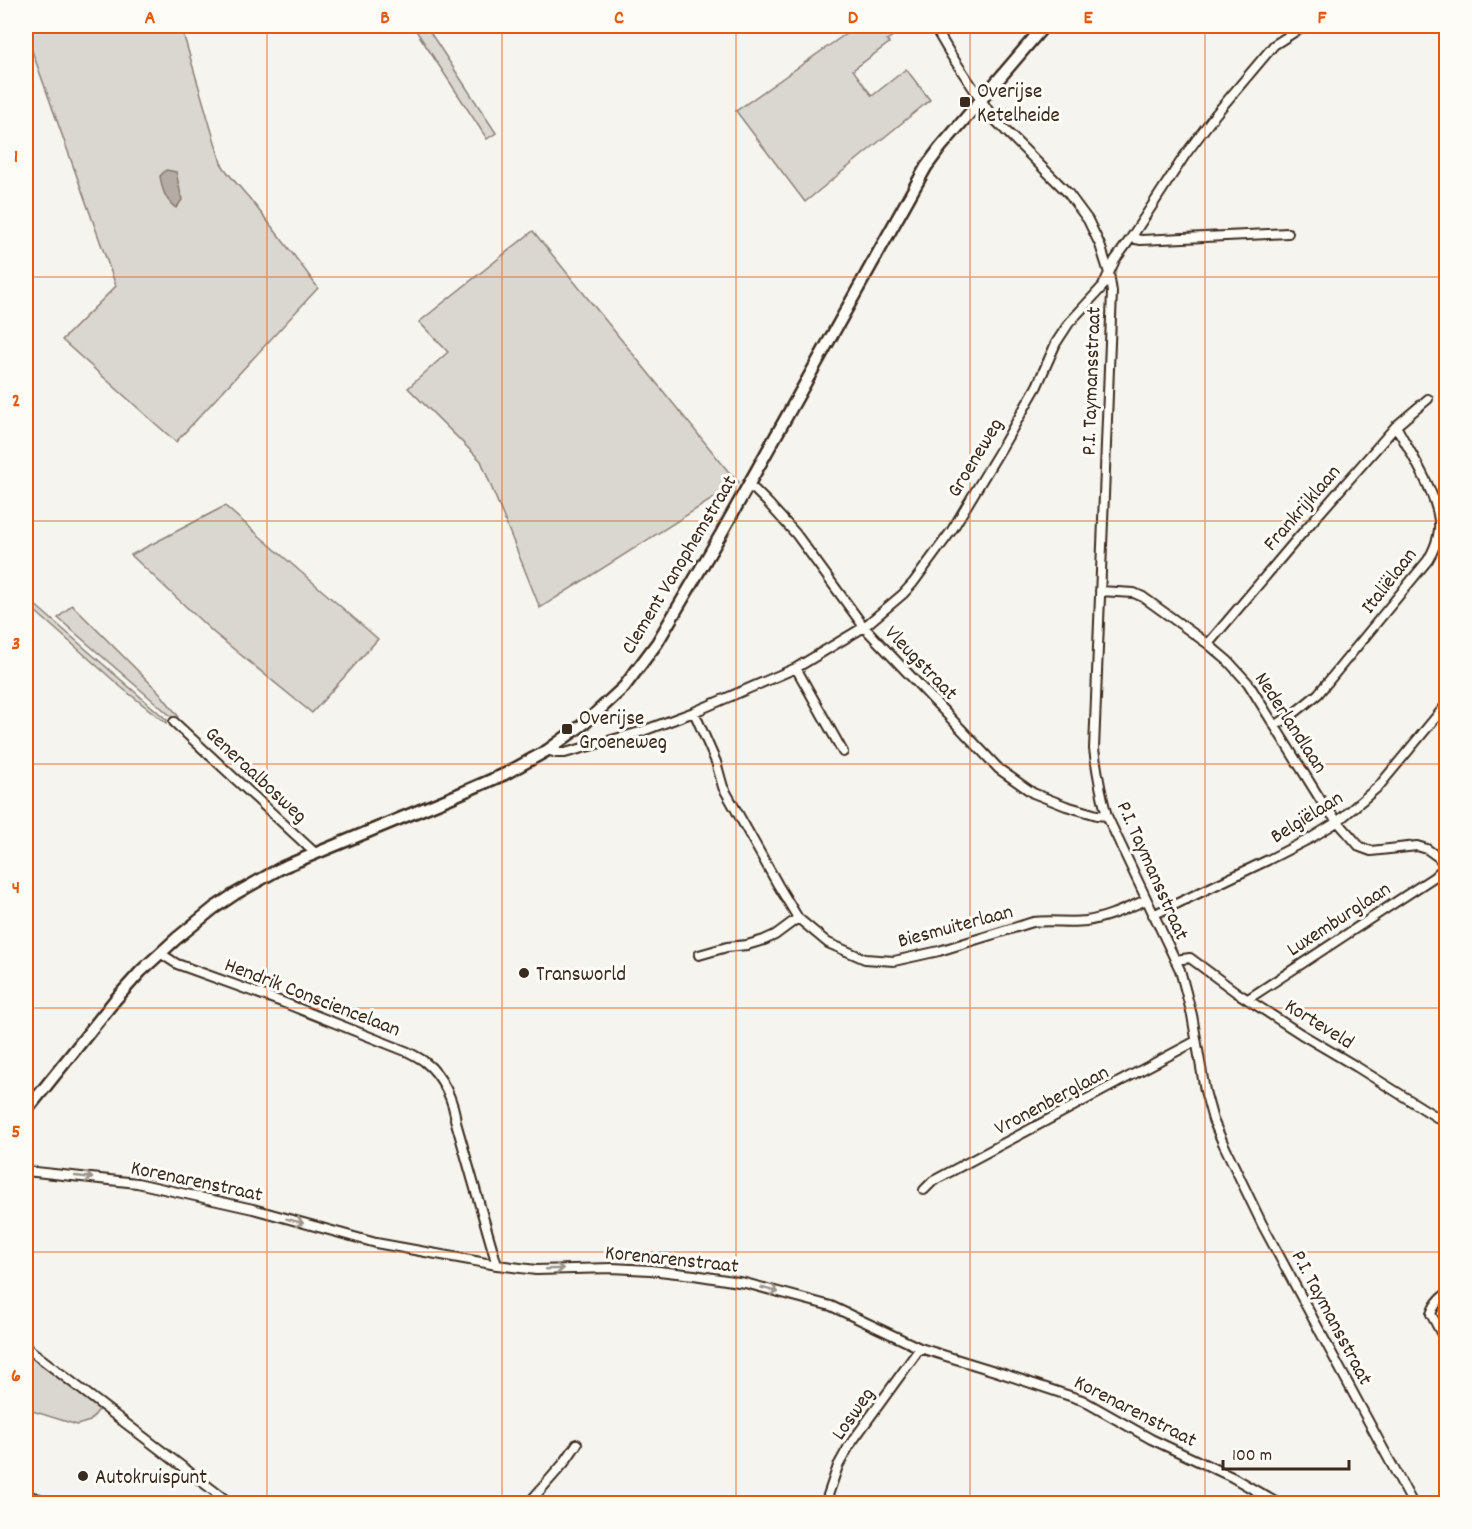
<svg xmlns="http://www.w3.org/2000/svg" width="1472" height="1529" font-family="Dekko,sans-serif">
	<style>
		.green { fill: #dad6d0; stroke: #8a8077; stroke-width: 1.5 }
		.water { fill: #b4aca4; stroke: #84786e; stroke-width: 1.5 }
		.lines { fill: none; stroke-linecap: round; stroke-linejoin: round }
		.street-casing { stroke: #3b2a1e; stroke-width: 12 }
		.secondary-casing { stroke: #3b2a1e; stroke-width: 15 }
		.primary-casing { stroke: #3b2a1e; stroke-width: 16 }
		.street { stroke: #fdfcf7; stroke-width: 8 }
		.secondary { stroke: #fdfcf7; stroke-width: 10 }
		.primary { stroke: #fdfcf7; stroke-width: 12 }
		.oneway { stroke: #9c938a }
		.grid { fill: none; stroke: #e8590c; stroke-width: 1.5; stroke-opacity: 0.55 }
		.poi-dot { fill: #3b2a1e; stroke: #fdfcf7; stroke-width: 2 }
		.labels { text-anchor: middle; stroke-width: 6; stroke-linejoin: round; paint-order: stroke }
		.poi-label { font-size: 21px; fill: #3b2a1e; stroke: #fdfcf7; text-anchor: start }
		.street-label { font-size: 21px; fill: #3b2a1e; stroke: #fdfcf7 }
		.neatline { fill: none; stroke: #e8590c; stroke-width: 2 }
		.grid-label { font-size: 20px; text-anchor: middle; font-weight: bold; fill: #e8590c }
	</style>
	<rect width="100%" height="100%" fill="#f5f4ee"/>
	<filter id="ink" filterUnits="userSpaceOnUse"><feTurbulence type="fractalNoise" baseFrequency=".0167" numOctaves="2"/><feDisplacementMap in="SourceGraphic" scale="12" xChannelSelector="R" yChannelSelector="G"/><feConvolveMatrix kernelMatrix="1 2 1 2 8 2 1 2 1" color-interpolation-filters="sRGB"/></filter>
	<g filter="url(#ink)">
		<path class="green" d="M26 26H181L221 163C229 176 240 187 250 199 273 228 296 257 318 288L176 442 62 340 116 286 26 34Z
			M413 26H426L496 133 487 139Z
			M857 26H907L887 40 889 43 853 70 872 96 906 69 930 100 805 202 736 111Z
			M533 231 728 471 739 482 540 608 481 461 408 388 448 352 419 322Z
			M225 506 378 639 312 713 214 633 131 555Z
			M26 597 167 720 166 723 122 688 26 603Z
			M72 605 160 693 178 716 173 718 58 618Z
			M26 1349 101 1407 90 1421 77 1425 26 1409Z"/>
		<path class="water" d="M166 170 176 172 182 200 176 208C165 200 162 189 160 176Z"/>
		<g class="lines">
			<g class="street-casing">
				<path id="street" d="M934 26 951 55 994 119 1068 193 1088 220 1100 245 1109 273 1112 292 1094 749C1097 772 1101 794 1107 816L1180 970 1192 1015 1205 1091 1213 1120 1223 1143 1262 1224 1413 1504
					M1131 238 1141 240 1288 233
					M747 486 755 490 768 503 796 534 810 553 864 627 999 769 1033 793 1066 806 1097 815 1107 816
					M1100 591 1134 593 1143 597 1208 644 1228 661 1248 683 1325 807 1360 847 1371 851 1417 846 1427 849 1438 857 1446 866
					M1208 644 1297 539 1396 426 1428 399
					M796 668 843 752
					M694 712 716 762 723 787 778 885 798 918 828 943 865 959 894 961 939 951 1033 922C1051 920 1069 923 1086 921 1107 918 1127 908 1146 900
					M174 722 315 853
					M1275 726 1297 711 1318 694 1428 560C1434 550 1438 541 1439 529 1442 501 1410 452 1396 426
					M548 750 556 753H565L640 732 694 712 796 668 864 627 903 594 913 583 952 530 1002 447 1037 386 1056 343 1069 323 1103 286 1115 260 1131 238 1185 155 1215 115 1274 45 1296 31 1307 26
					M1153 915 1268 860 1311 838 1337 822 1379 786 1446 705
					M160 953 177 964 282 1002 408 1052C414 1055 420 1058 425 1062 442 1075 454 1101 456 1122
					M699 955 727 947 747 945 764 940 775 935 798 918
					M1175 960 1190 958 1236 992 1301 1034 1357 1067 1446 1123
					M1248 999 1434 877 1446 866
					M455 1119 497 1265
					M26 1171 137 1183 253 1209 376 1243 497 1265 536 1270 612 1268 650 1270 694 1275 745 1283 831 1306 920 1348 998 1372 1082 1400 1151 1439 1232 1477 1279 1504
					M924 1190 933 1181 1196 1041
					M1446 1294C1439 1299 1434 1305 1431 1314L1446 1342
					M26 1347 231 1504
					M528 1504 564 1463 577 1444
					M825 1504 838 1466 849 1446 920 1348"/>
			</g>
			<g class="secondary-casing">
				<path id="secondary" d="M26 1111 115 1000 141 971 177 938 214 908 235 894 283 867 452 797 505 774 548 750 585 723 624 687 657 643 721 534 926 167 940 148 1044 26"/>
			</g>
			<g class="primary-casing">
				<path id="primary" d="M26 1497 49 1504"/>
			</g>
			<use href="#street" class="street"/>
			<use href="#secondary" class="secondary"/>
			<use href="#primary" class="primary"/>
		</g>
		<defs><path id="oneway-shaft" d="M-6 0H5M1.5-3L5.5 0L1.5 3" fill="none" stroke-width="1.6" stroke-linecap="round" stroke-linejoin="round" transform="scale(1.5)"/></defs>
		<g class="oneway">
			<use href="#oneway-shaft" transform="translate(84 1177) rotate(6)"/>
			<use href="#oneway-shaft" transform="translate(295 1221) rotate(15)"/>
			<use href="#oneway-shaft" transform="translate(555 1269) rotate(-2)"/>
			<use href="#oneway-shaft" transform="translate(770 1290) rotate(15)"/>
		</g>
	</g>
	<path class="grid" d="M267 26V1504M502 26V1504M736 26V1504M970 26V1504M1205 26V1504M26 277H1446M26 521H1446M26 764H1446M26 1008H1446M26 1252H1446"/>
	<g class="poi-dot">
		<rect x="959" y="96" width="12" height="12" rx="3"/>
		<rect x="561" y="723" width="12" height="12" rx="3"/>
		<circle cx="524" cy="973" r="6"/>
		<circle cx="83" cy="1476" r="6"/>
	</g>
	<g class="labels">
		<g class="poi-label">
			<text x="977" y="97">Overijse<tspan x="977" dy="24">Ketelheide</tspan></text>
			<text x="579" y="724">Overijse<tspan x="579" dy="24">Groeneweg</tspan></text>
			<text x="536" y="980">Transworld</text>
			<text x="95" y="1483">Autokruispunt</text>
		</g>
		<g class="street-label">
			<text transform="translate(1090 381) rotate(-88)" y="7">P.I. Taymansstraat</text>
			<text transform="translate(974 457) rotate(-59)" y="7">Groeneweg</text>
			<text transform="translate(1301 507) rotate(-49)" y="7">Frankrijklaan</text>
			<text transform="translate(678 564) rotate(-59)" y="7">Clement Vanophemstraat</text>
			<text transform="translate(1388 580) rotate(-52)" y="7">Italiëlaan</text>
			<text transform="translate(922 662) rotate(46)" y="7">Vleugstraat</text>
			<text transform="translate(1292 722) rotate(57)" y="7">Nederlandlaan</text>
			<text transform="translate(257 774) rotate(43)" y="7">Generaalbosweg</text>
			<text transform="translate(1306 816) rotate(-32)" y="7">Belgiëlaan</text>
			<text transform="translate(1154 870) rotate(66)" y="7">P.I. Taymansstraat</text>
			<text transform="translate(1338 918) rotate(-33)" y="7">Luxemburglaan</text>
			<text transform="translate(955 925) rotate(-15)" y="7">Biesmuiterlaan</text>
			<text transform="translate(313 996) rotate(21)" y="7">Hendrik Consciencelaan</text>
			<text transform="translate(1320 1023) rotate(32)" y="7">Korteveld</text>
			<text transform="translate(1051 1099) rotate(-28)" y="7">Vronenberglaan</text>
			<text transform="translate(197 1180) rotate(12)" y="7">Korenarenstraat</text>
			<text transform="translate(672 1258) rotate(6)" y="7">Korenarenstraat</text>
			<text transform="translate(1333 1317) rotate(62)" y="7">P.I. Taymansstraat</text>
			<text transform="translate(1136 1410) rotate(27)" y="7">Korenarenstraat</text>
			<text transform="translate(852 1413) rotate(-55)" y="7">Losweg</text>
		</g>
	</g>
	<rect width="1472" height="1529" fill="none" stroke="#fdfcf7" stroke-width="66"/>
	<path d="M1223 1460v9h126v-9" fill="none" stroke="#3b2a1e" stroke-width="3"/>
	<text x="1232" y="1460" font-size="18" fill="#3b2a1e" stroke="#fdfcf7" stroke-width="4.5" paint-order="stroke">100 m</text>
	<rect x="33" y="33" width="1406" height="1463" class="neatline"/>
	<g class="grid-label">
		<text x="150" y="23">A</text>
		<text x="385" y="23">B</text>
		<text x="619" y="23">C</text>
		<text x="853" y="23">D</text>
		<text x="1088" y="23">E</text>
		<text x="1322" y="23">F</text>
		<text x="16" y="162">1</text>
		<text x="16" y="406">2</text>
		<text x="16" y="649">3</text>
		<text x="16" y="893">4</text>
		<text x="16" y="1137">5</text>
		<text x="16" y="1381">6</text>
	</g>
</svg>
